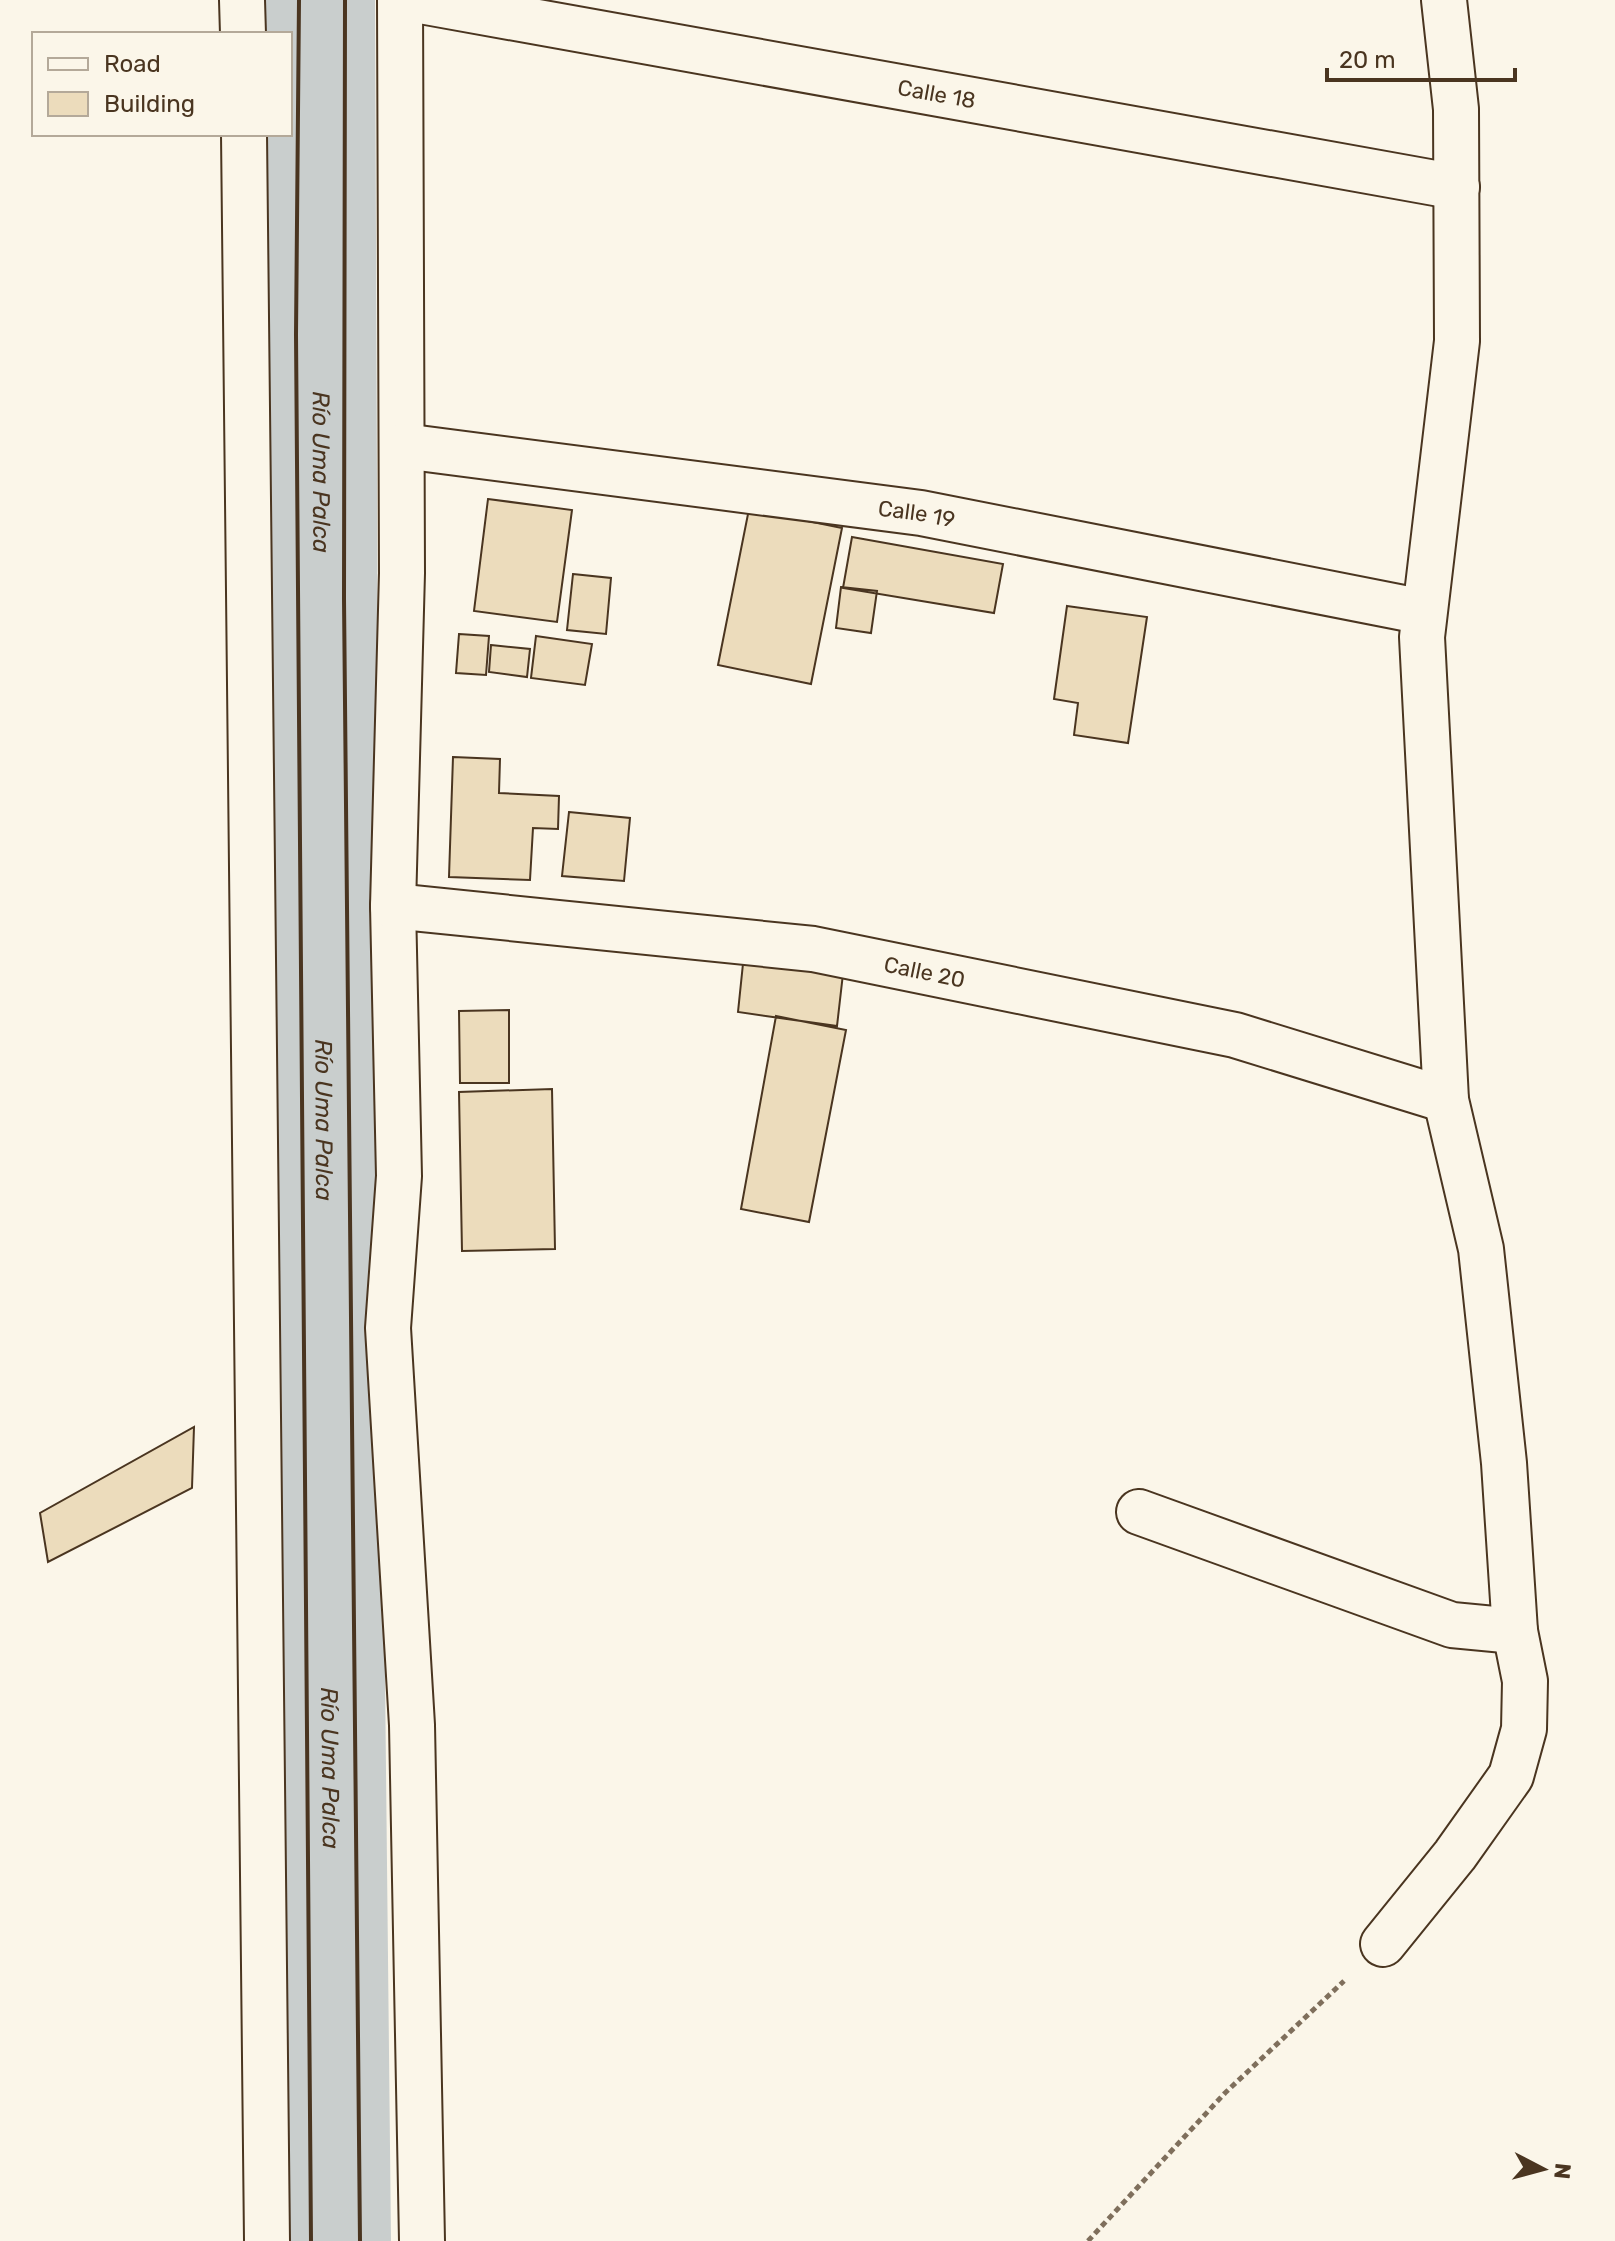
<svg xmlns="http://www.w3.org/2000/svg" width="1615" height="2241" font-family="Rubik,sans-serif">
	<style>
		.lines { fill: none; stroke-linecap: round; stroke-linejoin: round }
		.river { stroke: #c9cecd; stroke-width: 112 }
		.building { fill: #ecdcbc; stroke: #4a3520; stroke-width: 2 }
		.minor-casing { stroke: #4a3520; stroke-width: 48 }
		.path { stroke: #7f6f5c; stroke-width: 5; stroke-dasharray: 6 4; stroke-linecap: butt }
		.minor { stroke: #fbf6e9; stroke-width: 44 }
		.wall { stroke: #4a3520; stroke-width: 4 }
		.labels { text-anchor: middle; stroke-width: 6; stroke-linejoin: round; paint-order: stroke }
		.street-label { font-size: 22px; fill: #4a3520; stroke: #fbf6e9 }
		.water-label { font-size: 24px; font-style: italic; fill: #4a3520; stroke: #fbf6e9 }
	</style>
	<rect width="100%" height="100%" fill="#fbf6e9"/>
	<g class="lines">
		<path class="river" id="s1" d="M319 0 324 1205 335 2241"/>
	</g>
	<path class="building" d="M488 499 572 510 557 622 474 611Z
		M749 509 842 528 811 684 718 665Z
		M852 537 1003 564 994 613 843 588Z
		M573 574 611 578 606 634 567 630Z
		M841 587 877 591 871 633 836 628Z
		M1067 606 1147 617 1128 743 1074 735 1078 703 1054 699Z
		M459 634 489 636 486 675 456 673Z
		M536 636 592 644 585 685 531 678Z
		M491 645 530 649 527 677 489 672Z
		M453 757 500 759 499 793 559 796 558 829 533 828 530 880 449 877Z
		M569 812 630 818 624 881 562 876Z
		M744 954 844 965 837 1026 738 1012Z
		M509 1010V1083H460L459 1011Z
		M776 1016 846 1030 809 1222 741 1209Z
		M552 1089 555 1249 462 1251 459 1092Z
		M194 1427 192 1488 48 1562 40 1513Z"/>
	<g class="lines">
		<g class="minor-casing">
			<g id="minor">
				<path d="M242 0 243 34"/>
				<path d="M400 0 402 573 393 906 399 1176 388 1328 412 1725 422 2241"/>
				<path id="s2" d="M415 0 1457 187"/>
				<path d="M244 134 267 2241"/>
				<path id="s3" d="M403 446 921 513 1424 612"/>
				<path id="s4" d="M393 906 813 949 1235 1035 1446 1100"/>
				<path d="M1139 1512 1452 1625 1515 1631"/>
				<path d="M1383 1944 1455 1855 1511 1776 1524 1729 1525 1681 1515 1631 1504 1463 1481 1249 1446 1100 1422 637 1457 341 1456 109 1444 0"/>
			</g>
		</g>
		<path class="path" d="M1088 2241 1225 2093 1344 1981"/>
		<use href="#minor" class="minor"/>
		<path class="wall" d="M299 0 296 335 311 2241
			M345 0 344 599 360 2241"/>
	</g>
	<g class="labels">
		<g class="street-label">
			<text dy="8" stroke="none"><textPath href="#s2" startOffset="530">Calle 18</textPath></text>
			<text dy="8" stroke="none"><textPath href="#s3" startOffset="518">Calle 19</textPath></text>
			<text dy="8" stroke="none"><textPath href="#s4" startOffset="536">Calle 20</textPath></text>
		</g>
		<g class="water-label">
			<text dy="8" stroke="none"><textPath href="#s1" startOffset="472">Río Uma Palca</textPath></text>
			<text dy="8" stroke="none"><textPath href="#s1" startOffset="1120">Río Uma Palca</textPath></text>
			<text dy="8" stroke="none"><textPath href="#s1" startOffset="1768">Río Uma Palca</textPath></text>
		</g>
	</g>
	<rect x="32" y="32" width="260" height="104" fill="#fbf6e9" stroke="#b4a999" stroke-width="2"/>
	<rect x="48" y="58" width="40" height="12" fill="#fbf6e9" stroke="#b4a999" stroke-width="2"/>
	<text x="104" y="72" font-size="24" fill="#4a3520">Road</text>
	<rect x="48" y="92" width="40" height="24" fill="#ecdcbc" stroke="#b4a999" stroke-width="2"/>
	<text x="104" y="112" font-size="24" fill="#4a3520">Building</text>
	<g transform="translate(1543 2169) rotate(96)" stroke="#fbf6e9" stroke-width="6" paint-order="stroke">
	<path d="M0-6L14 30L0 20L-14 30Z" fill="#4a3520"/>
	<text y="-12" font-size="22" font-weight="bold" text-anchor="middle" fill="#4a3520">N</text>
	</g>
	<path d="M1327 68v12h188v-12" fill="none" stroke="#4a3520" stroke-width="4"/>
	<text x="1339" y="68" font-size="24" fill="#4a3520" stroke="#fbf6e9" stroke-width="6" paint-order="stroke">20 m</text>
</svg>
